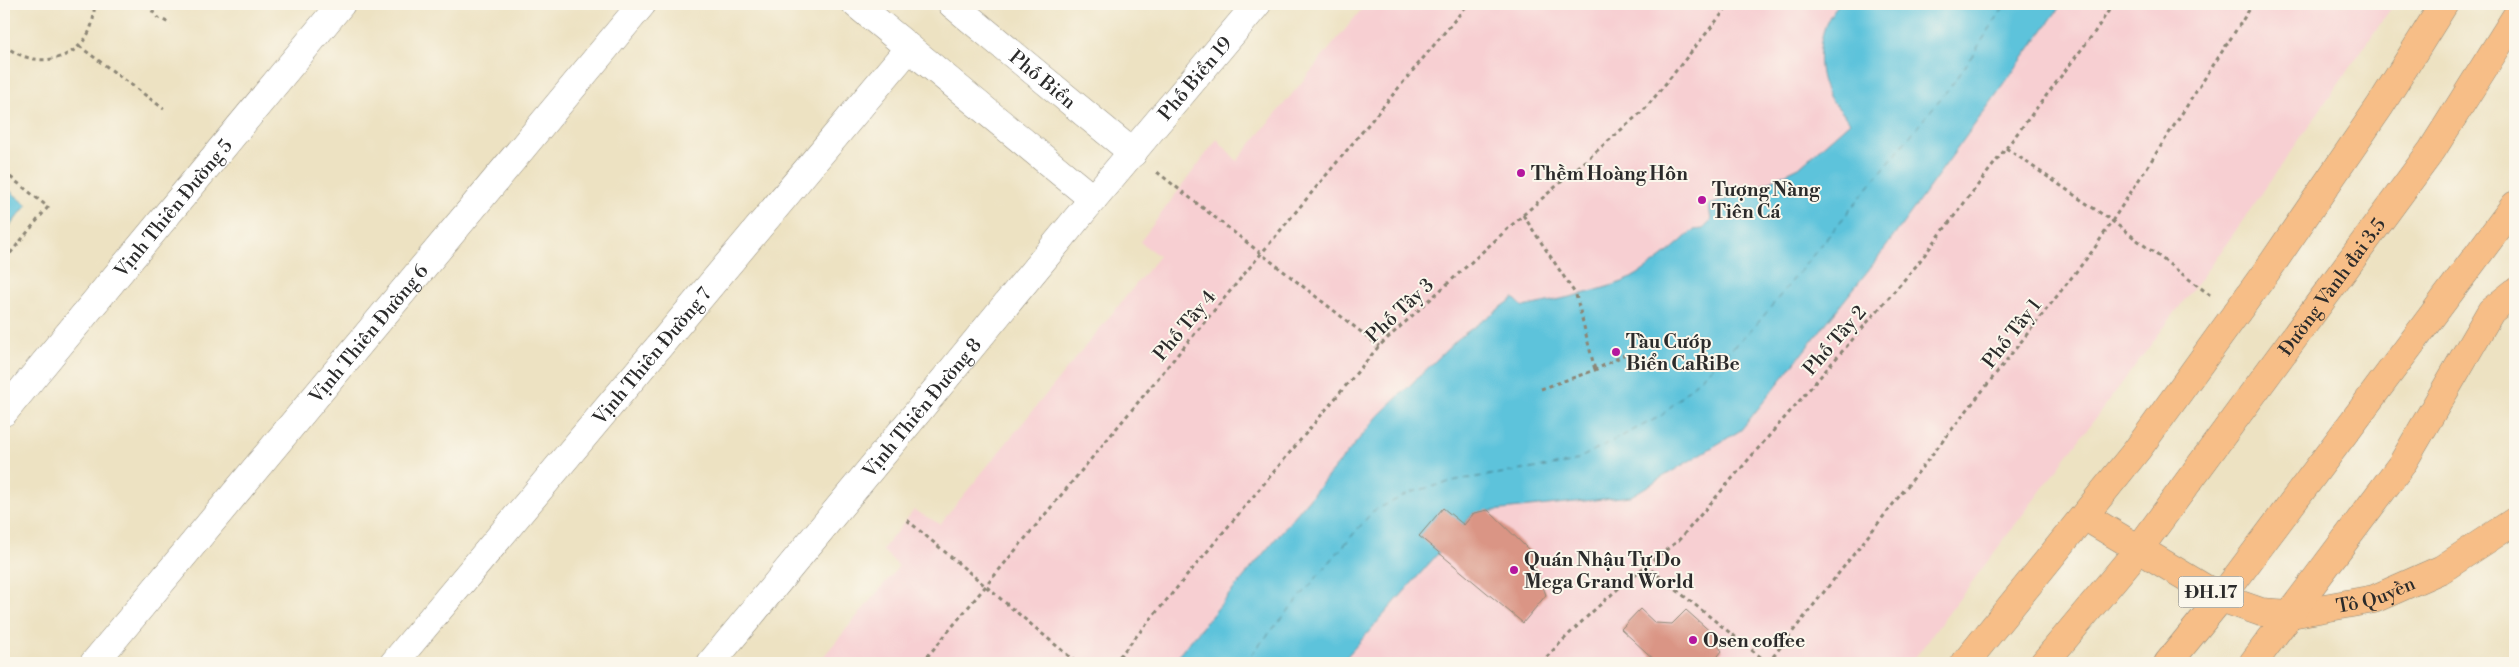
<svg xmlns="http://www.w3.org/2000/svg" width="2519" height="667" font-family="'Libre Bodoni',serif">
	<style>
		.built { fill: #f7cfd2 }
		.water { fill: #5dc3db; stroke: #447783 }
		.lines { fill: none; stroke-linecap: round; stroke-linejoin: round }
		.ferry { stroke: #3a5960; stroke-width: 1; stroke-dasharray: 6 5; stroke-linecap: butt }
		.building { fill: #da9585 }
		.minor-casing { stroke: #8c8676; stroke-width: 29 }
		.major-casing { stroke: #8c8676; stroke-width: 29 }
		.path { stroke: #8c8676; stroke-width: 3; stroke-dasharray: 4 4; stroke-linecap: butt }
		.minor { stroke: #fff; stroke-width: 28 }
		.major { stroke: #f7be87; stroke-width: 28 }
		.poi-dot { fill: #b5179e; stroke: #fbf7ec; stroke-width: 2 }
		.labels { text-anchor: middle; stroke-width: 4; stroke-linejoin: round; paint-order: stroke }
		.shield { fill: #fbf7ec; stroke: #696865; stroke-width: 1 }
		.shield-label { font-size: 18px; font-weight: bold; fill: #2b2b2b }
		.street-label { font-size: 19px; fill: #2b2b2b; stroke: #fbf7ec }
		.poi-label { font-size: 19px; font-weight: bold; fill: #2b2b2b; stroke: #fbf7ec; text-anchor: start }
	</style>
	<rect width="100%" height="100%" fill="#fbf7ec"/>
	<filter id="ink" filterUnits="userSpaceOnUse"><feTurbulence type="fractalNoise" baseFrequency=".02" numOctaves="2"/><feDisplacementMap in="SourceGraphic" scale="10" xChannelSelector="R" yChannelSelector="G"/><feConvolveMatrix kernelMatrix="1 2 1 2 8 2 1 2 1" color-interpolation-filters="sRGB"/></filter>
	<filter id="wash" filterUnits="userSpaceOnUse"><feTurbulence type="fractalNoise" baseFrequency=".0096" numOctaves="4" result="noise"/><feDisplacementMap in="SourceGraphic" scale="20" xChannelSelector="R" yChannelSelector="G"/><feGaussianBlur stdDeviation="1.12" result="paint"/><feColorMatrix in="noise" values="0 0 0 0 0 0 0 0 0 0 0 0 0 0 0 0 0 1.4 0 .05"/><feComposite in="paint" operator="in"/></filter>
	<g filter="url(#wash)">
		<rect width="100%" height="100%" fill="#ede2c2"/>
		<path class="built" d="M1366 4H2394L2220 253 1911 663H818L899 566 882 550 914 510 940 524 1159 256 1140 242 1217 139 1237 161Z"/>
		<path class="water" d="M1839 4H2062L1878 258 1741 430 1631 496 1474 513 1341 663H1172L1379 415 1460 337 1514 298 1523 307C1557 300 1592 293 1625 281 1644 273 1678 245 1693 230L1703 229 1711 221 1709 205 1745 193 1799 167 1850 122C1844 114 1836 106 1830 98 1813 71 1817 26 1839 4Z
			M4 186 27 205 4 233Z"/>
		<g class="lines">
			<path class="ferry" d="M1244 663 1373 511 1412 492 1457 480 1570 463 1661 416 1757 324 1958 77 2006 4"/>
		</g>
		<g id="blocks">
			<path class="building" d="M1443 508 1464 525 1474 513 1488 510 1530 551 1546 595 1523 623 1419 536Z
				M1640 609 1655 623 1672 624 1686 610 1723 643 1719 647 1722 651 1718 656 1719 663H1658L1621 629Z"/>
		</g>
	</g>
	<g filter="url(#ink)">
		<use href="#blocks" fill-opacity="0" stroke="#8c8676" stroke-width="1"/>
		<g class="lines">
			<g class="minor-casing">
				<g id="minor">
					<path d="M856 4 1093 199"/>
					<path id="s1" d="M952 4 1133 153"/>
					<path id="s2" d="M4 412 341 4"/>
					<path id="s3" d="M94 663 642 4"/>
					<path id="s4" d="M394 663 909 48"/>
					<path id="s5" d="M711 663 1093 199 1257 4"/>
				</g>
			</g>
			<g class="major-casing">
				<g id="major">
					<path id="s6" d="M2084 516 2221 598 2261 612 2291 614 2374 599 2442 569 2515 521"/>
					<path d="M1965 663 2137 450 2274 261 2380 106 2444 4"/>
					<path id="s7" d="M2044 663 2138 550 2432 150 2515 18"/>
					<path d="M2168 663 2221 598 2515 205"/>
					<path d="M2253 663 2402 464 2491 311 2515 292"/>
				</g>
			</g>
			<path class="path" d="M147 4 157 17 171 24
				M4 45C41 76 97 56 94 4
				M79 46 164 109
				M2006 148 2112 221 2210 295
				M4 172 48 207 4 261
				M1157 172 1379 346
				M1523 215 1576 295 1595 370
				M1541 389 1595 370 1624 355
				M907 520 1077 663
				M1645 565 1768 663
				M922 663 1468 4
				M1114 663 1379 346 1523 215 1645 109 1730 4
				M1541 663C1583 618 1628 578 1678 541L1916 266 2094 33 2113 4
				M1768 663 2094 249 2253 4"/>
			<use href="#minor" class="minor"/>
			<use href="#major" class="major"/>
		</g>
	</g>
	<g class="poi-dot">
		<circle cx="1521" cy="173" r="5"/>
		<circle cx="1702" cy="200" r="5"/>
		<circle cx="1616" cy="352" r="5"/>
		<circle cx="1514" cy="570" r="5"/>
		<circle cx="1693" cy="640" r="5"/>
	</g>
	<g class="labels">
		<rect class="shield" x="2178.5" y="576.5" width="65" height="31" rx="4"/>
		<g class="shield-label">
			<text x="2211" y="598">ĐH.17</text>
		</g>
		<g class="street-label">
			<text dy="7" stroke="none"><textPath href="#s1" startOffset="118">Phố Biển</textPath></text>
			<text dy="7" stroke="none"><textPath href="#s5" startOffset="759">Phố Biển 19</textPath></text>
			<text dy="7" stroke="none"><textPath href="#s2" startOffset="265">Vịnh Thiên Đường 5</textPath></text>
			<text dy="7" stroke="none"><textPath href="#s7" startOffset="474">Đường Vành đai 3.5</textPath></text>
			<text transform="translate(1399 310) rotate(-43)" y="7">Phố Tây 3</text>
			<text transform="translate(1184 325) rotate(-50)" y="7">Phố Tây 4</text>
			<text transform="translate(2011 333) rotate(-52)" y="7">Phố Tây 1</text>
			<text dy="7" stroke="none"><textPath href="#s3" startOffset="429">Vịnh Thiên Đường 6</textPath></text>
			<text transform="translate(1834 340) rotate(-49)" y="7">Phố Tây 2</text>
			<text dy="7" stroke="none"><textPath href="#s4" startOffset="401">Vịnh Thiên Đường 7</textPath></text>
			<text dy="7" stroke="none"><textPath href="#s5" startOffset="331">Vịnh Thiên Đường 8</textPath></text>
			<text dy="7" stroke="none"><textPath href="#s6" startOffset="319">Tô Quyền</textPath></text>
		</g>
		<g class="poi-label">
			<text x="1531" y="180">Thềm Hoàng Hôn</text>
			<text x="1712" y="196">Tượng Nàng<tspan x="1712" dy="22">Tiên Cá</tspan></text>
			<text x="1626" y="348">Tàu Cướp<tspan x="1626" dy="22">Biển CaRiBe</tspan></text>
			<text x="1524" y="566">Quán Nhậu Tự Do<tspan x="1524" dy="22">Mega Grand World</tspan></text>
			<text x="1703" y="647">Osen coffee</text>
		</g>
	</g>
	<rect width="2519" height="667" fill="none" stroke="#fbf7ec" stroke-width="20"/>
</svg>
